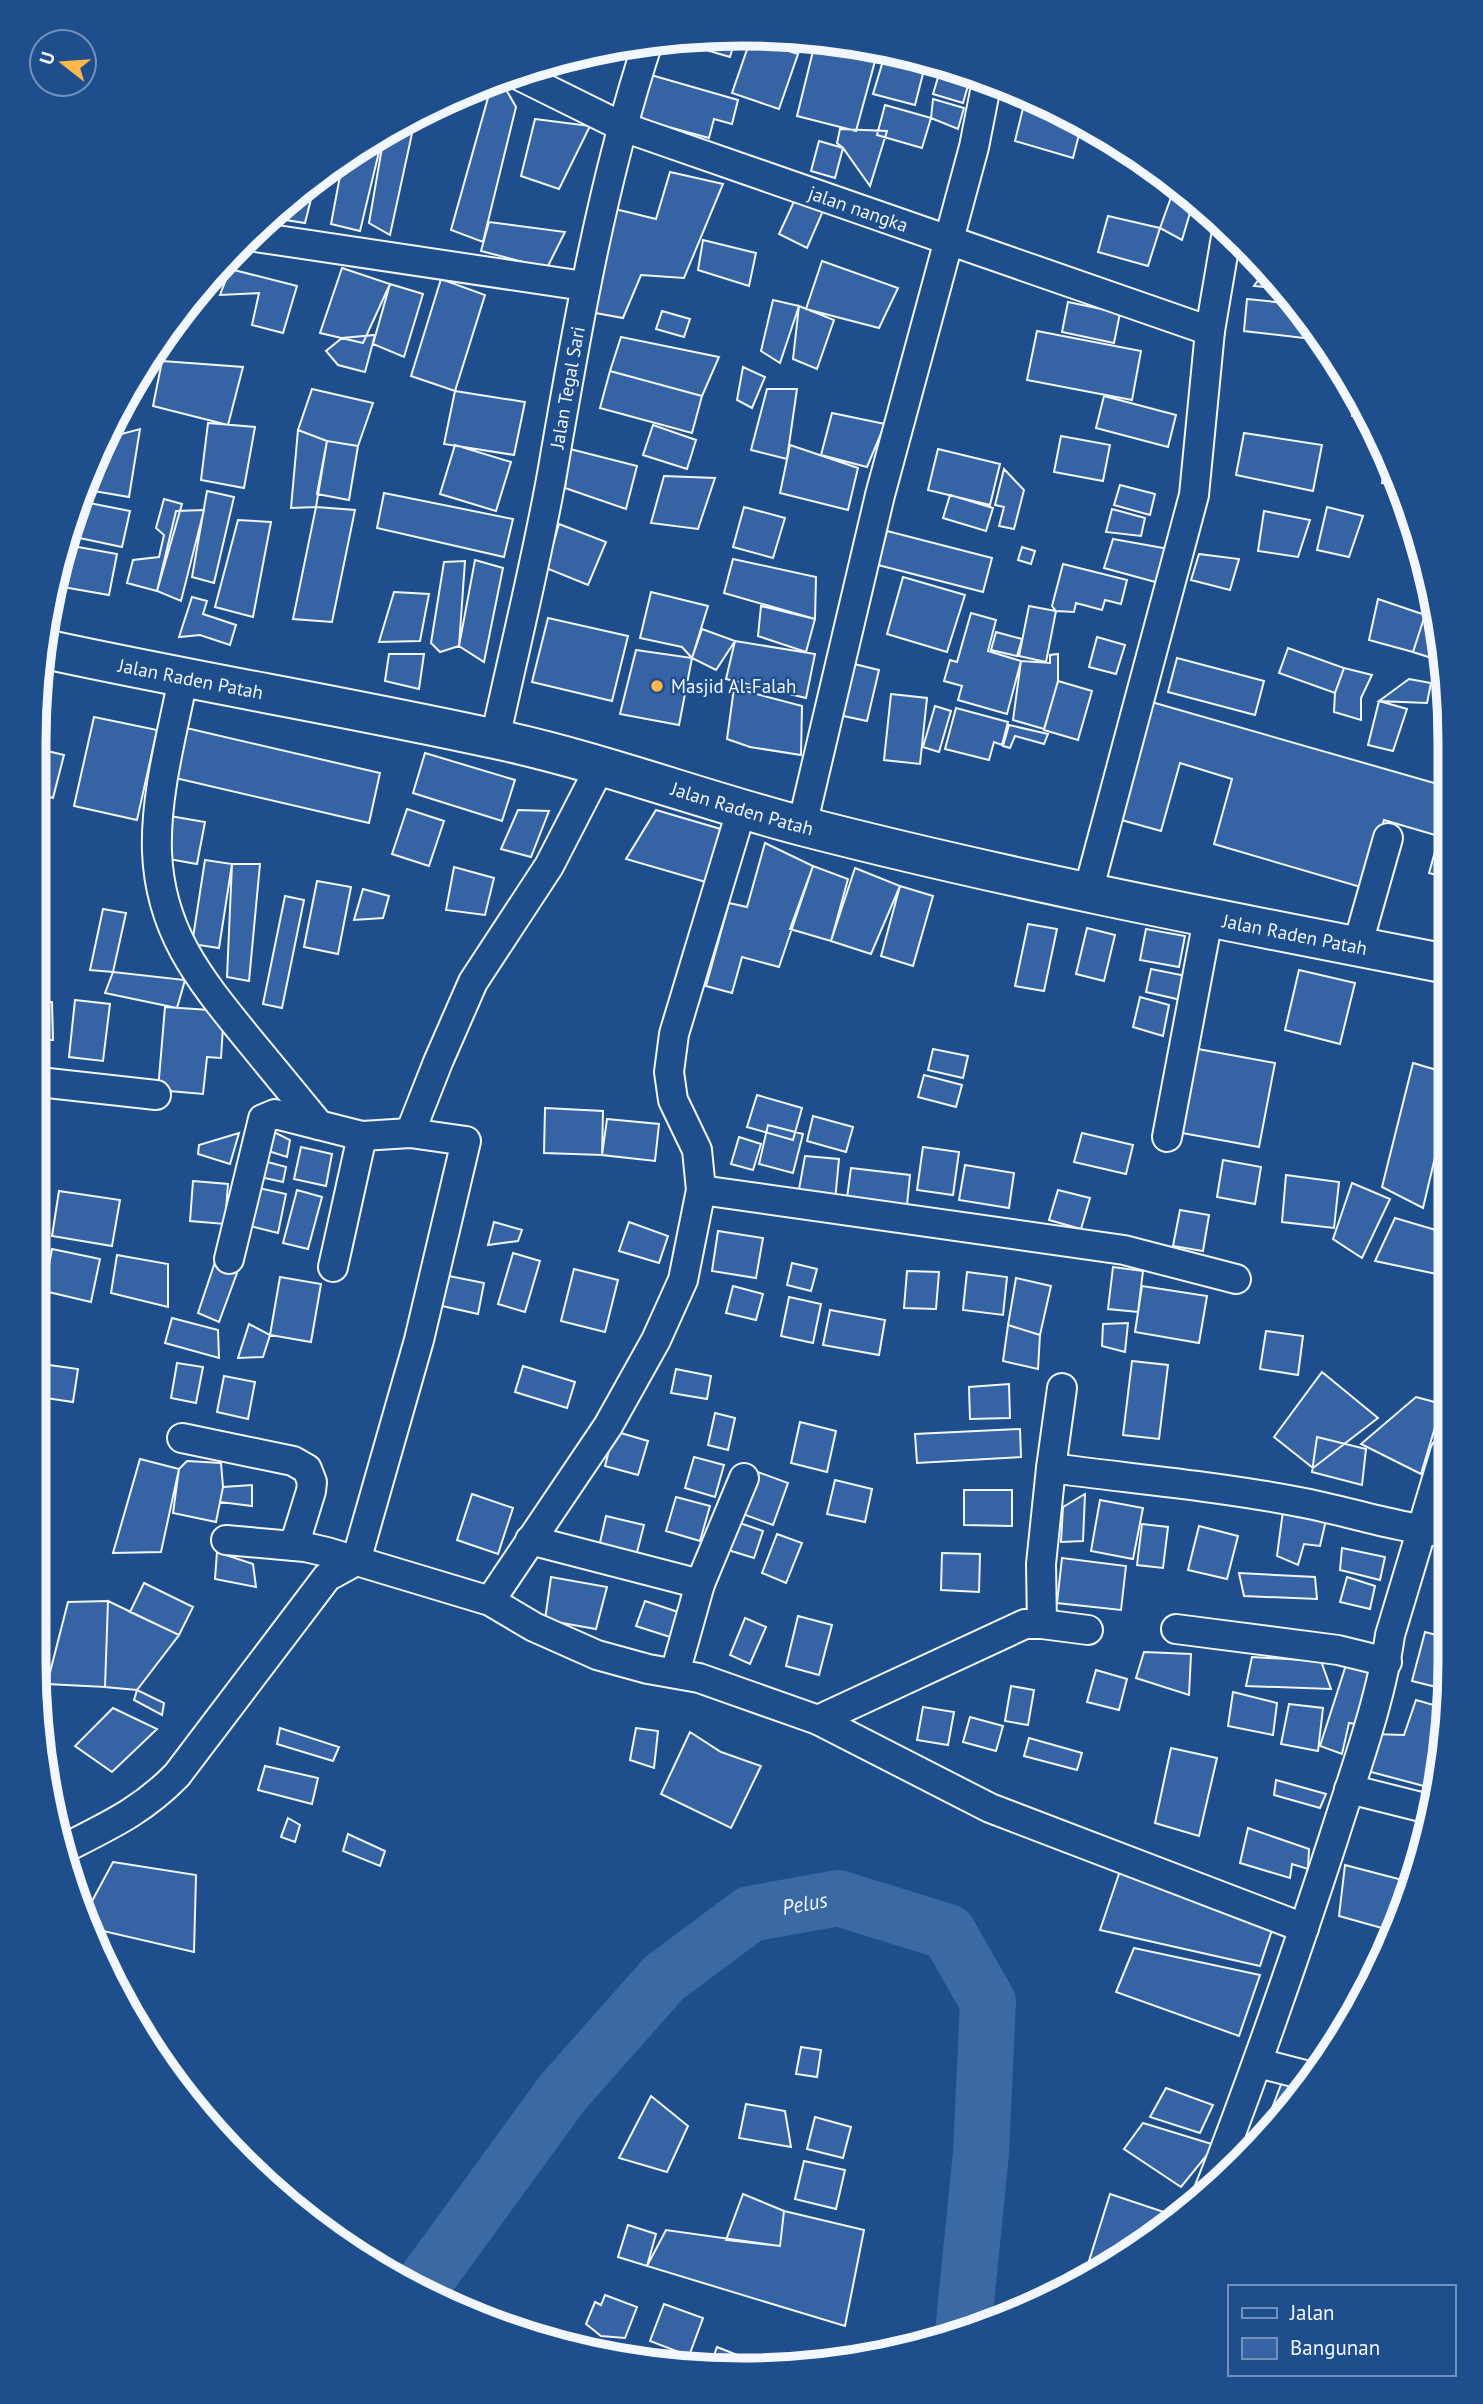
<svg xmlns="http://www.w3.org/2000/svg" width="1483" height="2404" font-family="'PT Sans',sans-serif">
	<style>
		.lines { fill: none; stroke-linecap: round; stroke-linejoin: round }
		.river { stroke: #3b69a3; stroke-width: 56 }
		.building { fill: #3563a3; stroke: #f2f6ff; stroke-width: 2 }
		.minor-casing { stroke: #f2f6ff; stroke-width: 32 }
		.primary-casing { stroke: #f2f6ff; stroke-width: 42 }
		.minor { stroke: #1f4e8c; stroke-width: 28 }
		.primary { stroke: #1f4e8c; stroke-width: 38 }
		.poi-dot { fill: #ffb74d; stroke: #1f4e8c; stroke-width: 2.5 }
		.labels { text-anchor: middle; stroke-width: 5; stroke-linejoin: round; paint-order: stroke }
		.street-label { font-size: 19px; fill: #f2f6ff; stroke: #1f4e8c }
		.poi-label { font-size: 19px; fill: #f2f6ff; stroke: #1f4e8c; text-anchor: start }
		.water-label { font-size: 21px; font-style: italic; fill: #f2f6ff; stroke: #1f4e8c }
		.rim { fill: none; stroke: #f2f6ff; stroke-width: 9 }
	</style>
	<rect width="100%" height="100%" fill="#1f4e8c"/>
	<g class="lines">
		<path class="river" id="s1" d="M419 2290 563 2092 664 1978 750 1914 838 1898 948 1932 988 2002 981 2153 963 2332"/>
	</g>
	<path class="building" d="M776 35 804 37 798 54 773 46Z
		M736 36 730 57 668 39Z
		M751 38 798 54 779 109 732 93Z
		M816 39 878 50 856 131 797 116Z
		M886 51 927 58 915 105 873 94Z
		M572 57 567 72 542 64Z
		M942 64 971 75 963 103 933 94Z
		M644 73 738 100 732 124 714 119 709 138 632 117Z
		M499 77 516 107 483 242 451 230 493 80Z
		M1026 96 1055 106 1082 123 1073 158 1015 141Z
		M933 99 964 108 958 129 931 118Z
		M885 105 931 118 922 148 877 135Z
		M416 115 390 235 369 223 385 130Z
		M535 119 590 126 559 189 521 176Z
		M840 129 887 131 870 186 843 148 837 143Z
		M384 131 360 231 331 224 343 160Z
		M819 141 843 148 835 178 811 171Z
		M1149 165 1173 180 1175 182 1147 174Z
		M670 172 723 184 684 278 641 275 623 318 590 312 615 209 656 219Z
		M311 183H315L305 223 267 217 275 209Z
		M1174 189 1187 193 1210 214 1209 217 1190 213 1182 240 1160 228Z
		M797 195 826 204 807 248 779 234Z
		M1108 216 1160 228 1148 266 1098 252Z
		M489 222 565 232 547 268 481 251Z
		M703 240 756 253 749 286 698 270Z
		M822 261 898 288 879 328 806 309Z
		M342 268 390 284 363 343 320 333Z
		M1267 268 1274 275 1284 289 1254 286Z
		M230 269 297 286 283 333 252 325 259 293 220 295Z
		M441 279 485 295 455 391 411 376Z
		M390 284 423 294 404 357 373 344Z
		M1247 299 1295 304 1321 340 1244 331Z
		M773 300 799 306 780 363 761 351Z
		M1068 302 1120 313 1114 343 1062 332Z
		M799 306 834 320 817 369 793 359Z
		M662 311 690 319 684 337 656 329Z
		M1037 331 1141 351 1132 400 1027 380Z
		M375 335 365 372 338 365 326 351 342 338Z
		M621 337 719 357 702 396 610 371Z
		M162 361 243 367 228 425 153 406Z
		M743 367 765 377 752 408 737 400Z
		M610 371 702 396 692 433 600 408Z
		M1355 388 1369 419 1352 416Z
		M312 389 373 403 358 446 327 441 298 430Z
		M767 389H797L787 459 751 450Z
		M455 391 525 402 514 455 444 444Z
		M1104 396 1176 415 1168 447 1096 428Z
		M832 413 885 424 867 467 821 455Z
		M208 423 255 427 244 488 201 480Z
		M653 425 696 440 687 469 643 455Z
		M140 429 129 497 82 489 87 470 106 438Z
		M298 430 327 441 316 507 291 508Z
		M1244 433 1322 445 1313 491 1236 475Z
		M1061 436 1110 445 1103 481 1054 472Z
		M327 441 358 446 349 500 317 494Z
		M455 445 511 462 496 511 440 494Z
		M790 445 858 468 848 510 780 493Z
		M570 449 637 466 626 509 565 488Z
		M938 449 1000 464 990 505 928 490Z
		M1386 456 1400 487 1382 483Z
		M1004 469 1024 490 1014 529 999 526 1004 507 995 505Z
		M664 476 715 478 698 529 651 523Z
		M1120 485 1155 494 1150 515 1114 505Z
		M207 491 234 497 214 583 192 577Z
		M384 493 513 519 504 557 377 528Z
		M950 495 993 508 986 531 943 518Z
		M164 499 182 504 157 591 127 583 133 560 159 557 164 535 156 528Z
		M79 501 130 511 122 547 70 536Z
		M316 507 355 510 332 622 293 619Z
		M744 507 785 518 773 558 733 547Z
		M1327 507 1363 516 1349 557 1317 550Z
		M1112 509 1145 518 1141 536 1106 532Z
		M204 510 181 601 157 591 176 511Z
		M1264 511 1310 520 1298 557 1258 551Z
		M238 520 271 522 253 617 215 607Z
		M559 524 606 542 588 585 546 568Z
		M887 531 992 558 983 592 878 565Z
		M1113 539 1169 549 1159 583 1104 568Z
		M67 545 117 554 109 595 57 586Z
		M1022 547 1035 551 1031 564 1018 560Z
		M1199 554 1239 559 1230 590 1191 580Z
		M733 559 816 577 815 619 724 593Z
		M475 560 503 568 484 662 459 646Z
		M465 561 459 646 440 652 431 643 444 562Z
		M1063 564 1127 580 1121 604 1105 600 1102 610 1076 603 1074 612 1056 611 1052 606Z
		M903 577 965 595 947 652 887 634Z
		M394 592 429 594 420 641 379 642Z
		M651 592 708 606 692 658 682 647 640 638Z
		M192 597 207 601 203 614 236 625 230 645 200 635 179 637Z
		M1378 599 1425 615 1413 652 1369 640Z
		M761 606 815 619 806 652 758 636Z
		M1029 606 1056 611 1046 662 1019 656Z
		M971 613 996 620 988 651 1021 661 1007 714 958 700 962 686 944 681 950 660 957 662Z
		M1425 615 1433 616 1441 661 1413 652Z
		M548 618 628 636 612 701 532 682Z
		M702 629 735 641 716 670 692 658Z
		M996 632 1022 639 1017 656 991 650Z
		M1097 637 1125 645 1116 674 1089 667Z
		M735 641 815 654 806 698 726 679Z
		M1288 648 1344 668 1335 693 1279 673Z
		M636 650 692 658 679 725 620 714Z
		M389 654H424L419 689 385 681Z
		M1058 654V681L1044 729 1013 720 1021 661 1050 663V655Z
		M1177 658 1264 681 1255 715 1168 692Z
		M846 662 879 670 867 721 834 714Z
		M1344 668 1372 675 1361 698V720L1334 712 1335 693Z
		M1409 679 1431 683 1427 703 1379 701Z
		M1058 681 1092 691 1078 740 1044 730Z
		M1446 685 1448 695V713L1440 711Z
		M734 688 802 706 801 755 750 747 727 739Z
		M891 694 927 698 920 764 884 760Z
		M1148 701 1448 787 1435 835 1384 820 1364 888 1214 844 1232 779 1180 763 1161 831 1114 818Z
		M1379 701 1407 709 1393 751 1368 745Z
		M935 706 951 711 939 752 923 747Z
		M956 708 1008 722 1002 745 994 742 989 760 945 749Z
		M94 717 157 730 137 820 74 806Z
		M1009 725 1048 734 1044 744 1015 736 1010 748 1003 746Z
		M182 727 380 773 369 823 171 777Z
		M39 749 64 755 53 798 39 794Z
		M425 753 515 780 502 821 413 793Z
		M407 809 444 821 429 866 392 854Z
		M518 810 549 811 531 857 501 849Z
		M656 810 724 830 709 883 626 859Z
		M170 816 205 822 197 864 163 858Z
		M1445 816 1448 817 1447 878 1429 873Z
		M765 843 813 866 779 967 742 957 732 993 706 986 729 903 747 907Z
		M205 860 232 864 219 948 192 944Z
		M232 864H260L249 981 227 977Z
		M813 866 848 879 831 941 790 929Z
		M454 867 494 878 485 915 446 910Z
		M855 868 900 886 871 954 831 941Z
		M317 881 351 887 338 954 304 947Z
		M900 886 933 896 913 966 881 956Z
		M363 889 389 896 383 918 354 920Z
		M285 896 304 900 282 1008 263 1004Z
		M103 909 126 913 113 972 90 970Z
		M1028 924 1057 929 1044 991 1015 986Z
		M1087 928 1115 935 1104 981 1076 974Z
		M1146 929 1185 936 1179 967 1140 960Z
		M1151 969 1186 976 1181 1000 1146 992Z
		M1299 970 1355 983 1340 1044 1285 1030Z
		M113 972 185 980 177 1008 105 993Z
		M1140 997 1169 1005 1163 1036 1133 1027Z
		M75 1000 110 1004 103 1061 69 1057Z
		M52 1002 53 1040H39V1003Z
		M165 1007 224 1011 221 1058 207 1057 203 1094 158 1090Z
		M933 1049 968 1056 963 1078 928 1070Z
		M1198 1049 1275 1063 1259 1147 1182 1133Z
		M1413 1063 1447 1073 1446 1111 1423 1208 1382 1187Z
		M924 1075 962 1085 956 1107 918 1097Z
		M757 1095 802 1108 793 1140 747 1127Z
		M545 1108 603 1111 602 1155 544 1153Z
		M813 1116 853 1127 846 1152 807 1141Z
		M607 1119 659 1124 655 1161 602 1155Z
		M768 1125 803 1134 793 1173 759 1164Z
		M264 1127 290 1140 287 1157 262 1149Z
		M239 1133 230 1164 198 1154 199 1145Z
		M1082 1133 1133 1145 1126 1174 1074 1162Z
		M739 1137 761 1144 753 1170 731 1164Z
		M301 1147 332 1154 326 1186 294 1179Z
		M923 1147 959 1152 953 1195 917 1190Z
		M805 1156 839 1159 835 1201 798 1195Z
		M1223 1160 1261 1167 1255 1204 1217 1197Z
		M264 1161 286 1167 283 1182 260 1177Z
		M965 1165 1014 1173 1009 1208 959 1200Z
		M851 1168 910 1175 907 1205 847 1198Z
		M1286 1175 1339 1182 1334 1228 1282 1222Z
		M193 1181 228 1184 225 1224 190 1221Z
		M1352 1183 1390 1199 1362 1258 1333 1239Z
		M254 1187 286 1194 278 1233 246 1225Z
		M297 1190 322 1197 308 1249 283 1243Z
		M1058 1190 1090 1198 1081 1229 1049 1220Z
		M59 1191 120 1200 112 1246 52 1236Z
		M1180 1210 1209 1215 1203 1251 1173 1246Z
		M1395 1218 1446 1233V1276L1375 1261Z
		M494 1222 522 1230 518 1241 488 1245Z
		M629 1222 668 1236 659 1263 619 1251Z
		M718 1231 763 1238 756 1278 712 1271Z
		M52 1249 100 1259 91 1302 44 1291Z
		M513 1253 540 1261 525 1312 498 1304Z
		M117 1255 168 1264V1307L111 1293Z
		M215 1262 237 1273 219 1322 198 1313Z
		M792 1263 817 1269 811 1291 787 1285Z
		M1113 1267 1143 1271 1138 1312 1108 1309Z
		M574 1269 618 1280 605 1332 561 1321Z
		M907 1271 939 1272 936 1309 904 1308Z
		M967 1272 1007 1277 1003 1315 963 1310Z
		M449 1276 484 1283 478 1314 442 1306Z
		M280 1277 321 1284 311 1342 270 1335Z
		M1016 1278 1051 1286 1040 1335 1008 1325Z
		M733 1286 763 1294 756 1320 726 1313Z
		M1142 1286 1207 1296 1199 1343 1135 1332Z
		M789 1297 821 1304 813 1343 781 1336Z
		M830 1310 885 1320 879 1355 823 1345Z
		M172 1318 218 1330 219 1358 165 1343Z
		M1128 1323 1125 1352 1102 1346 1103 1324Z
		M249 1324 270 1335 263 1357 238 1358Z
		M1008 1325 1040 1335 1038 1369 1003 1361Z
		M1266 1331 1303 1336 1298 1375 1260 1369Z
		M1132 1361 1168 1365 1159 1439 1123 1435Z
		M177 1363 203 1367 196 1403 171 1398Z
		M42 1364 78 1369 73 1402 39 1397Z
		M523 1366 575 1382 567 1408 515 1392Z
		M676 1369 711 1376 707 1399 671 1393Z
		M1322 1372 1378 1418 1313 1468 1274 1437Z
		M224 1376 255 1382 248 1419 217 1412Z
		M1009 1384 1010 1418 970 1419 969 1387Z
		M1416 1397 1442 1404 1421 1474 1361 1444Z
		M715 1413 735 1418 728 1450 708 1445Z
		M800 1422 836 1431 827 1472 791 1463Z
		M1020 1429 1021 1457 917 1463 915 1434Z
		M614 1431 648 1441 638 1475 605 1466Z
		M1317 1437 1366 1449 1362 1485 1312 1472Z
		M694 1457 724 1465 715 1497 685 1488Z
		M140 1459 179 1469 161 1552 113 1553Z
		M187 1461 221 1463 223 1487 216 1522 173 1513 179 1469Z
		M755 1471 788 1483 773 1525 740 1513Z
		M835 1480 872 1489 865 1522 827 1514Z
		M252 1485V1506L220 1502 223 1487Z
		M964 1490H1012V1526L964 1525Z
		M472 1494 513 1508 498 1554 457 1540Z
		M1085 1494 1083 1541 1061 1542 1063 1507Z
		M676 1497 710 1506 700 1541 666 1531Z
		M1100 1500 1143 1508 1133 1559 1091 1551Z
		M1283 1511 1326 1520 1320 1546 1304 1544 1298 1565 1277 1556Z
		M606 1516 644 1525 635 1560 598 1551Z
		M737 1522 763 1531 754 1558 728 1550Z
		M1142 1524 1168 1527 1163 1568 1137 1565Z
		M1199 1526 1238 1536 1227 1579 1188 1570Z
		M777 1534 802 1543 786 1583 762 1573Z
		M1342 1548 1385 1557 1380 1580 1340 1570Z
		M217 1552 253 1564 256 1587 215 1579Z
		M942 1553 980 1554 979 1592 941 1590Z
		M1062 1558 1126 1566 1121 1610 1057 1603Z
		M1239 1573 1315 1577 1317 1599 1244 1596Z
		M551 1577 607 1587 596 1629 545 1620Z
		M1347 1577 1375 1586 1370 1609 1340 1602Z
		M144 1583 193 1607 179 1635 130 1612Z
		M108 1601 105 1687 47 1684 68 1602Z
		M108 1601 179 1635 137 1690 105 1687Z
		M645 1601 678 1612 670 1637 636 1626Z
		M798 1616 832 1625 819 1675 786 1666Z
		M745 1618 766 1627 750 1664 730 1655Z
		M1425 1632 1444 1637V1689L1412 1681Z
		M1144 1652 1191 1654 1189 1695 1136 1678Z
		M1252 1657 1321 1661 1331 1689 1246 1686Z
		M1346 1665 1374 1671 1362 1725 1349 1723 1342 1754 1320 1746Z
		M1096 1670 1127 1679 1119 1710 1087 1702Z
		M1011 1686 1034 1690 1028 1725 1005 1721Z
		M137 1690 164 1703 162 1715 134 1700Z
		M1233 1692 1277 1703 1273 1735 1228 1726Z
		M1416 1700 1444 1708V1755L1435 1789 1360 1769 1372 1734 1404 1735Z
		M1289 1704 1323 1708 1318 1751 1281 1744Z
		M923 1707 954 1712 948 1745 917 1740Z
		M113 1708 157 1729 112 1772 75 1746Z
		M970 1717 1003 1726 996 1751 963 1742Z
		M280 1728 339 1747 333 1761 277 1744Z
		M636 1728 658 1731 654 1768 630 1760Z
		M690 1732 721 1752 761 1766 731 1828 661 1794Z
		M1029 1738 1082 1753 1077 1770 1024 1756Z
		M1171 1748 1217 1758 1199 1836 1155 1823Z
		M265 1766 318 1778 312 1804 258 1790Z
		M1276 1780 1326 1794 1320 1808 1274 1795Z
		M288 1818 300 1825 295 1842 281 1837Z
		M1248 1828 1309 1849 1308 1869 1292 1864 1290 1878 1240 1863Z
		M348 1834 385 1851 380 1866 343 1851Z
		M113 1862 196 1875 194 1952 90 1928 84 1916Z
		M1123 1862 1273 1927 1260 1966 1100 1930Z
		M1345 1865 1410 1882 1396 1932 1339 1916Z
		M1134 1948 1260 1975 1239 2036 1116 1992Z
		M801 2047 821 2050 817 2077 796 2074Z
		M1285 2074 1304 2077 1293 2105 1267 2133 1263 2132Z
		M1166 2088 1213 2105 1200 2133 1150 2117Z
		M651 2096 688 2126 667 2172 619 2158Z
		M746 2104 785 2111 791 2147 739 2138Z
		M815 2117 851 2127 843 2158 807 2149Z
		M1143 2123 1215 2145 1181 2187 1124 2149Z
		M804 2161 845 2170 836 2209 795 2199Z
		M743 2194 784 2211 780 2246 726 2240Z
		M1110 2194 1179 2217 1135 2252 1107 2268 1089 2261Z
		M784 2211 864 2230 845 2326 647 2266 666 2230 780 2246Z
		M628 2225 656 2234 647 2266 618 2257Z
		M605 2295 637 2307 625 2338 601 2336 586 2324 595 2302 601 2305Z
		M664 2304 703 2318 689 2356 650 2341Z
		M717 2347 758 2363 757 2367 709 2369Z"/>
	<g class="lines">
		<g class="minor-casing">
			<g id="minor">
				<path id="s2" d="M512 72 623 127 1210 331"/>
				<path d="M249 236 584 286"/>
				<path d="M183 679C172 734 155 796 157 852 160 930 198 977 245 1035 270 1065 294 1095 319 1125"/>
				<path id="s3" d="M495 739C514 651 536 563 552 474 577 328 602 181 649 39"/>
				<path d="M802 826 880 495 974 147 987 81"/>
				<path d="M1088 892 1194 495 1210 331 1227 231"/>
				<path d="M1357 947 1388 838"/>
				<path d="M39 1082 156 1095"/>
				<path d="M410 1133 438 1062 473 982 549 866 600 767"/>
				<path d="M1167 1137 1208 919"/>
				<path d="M701 1190 1124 1250 1236 1279"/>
				<path d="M333 1267 362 1136"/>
				<path d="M182 1438 293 1461 307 1469 312 1482 311 1491 294 1546"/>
				<path d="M1051 1468 1062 1388"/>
				<path d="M226 1540 305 1547 327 1552 490 1601 534 1627 597 1655 648 1669 699 1678 818 1720 990 1808 1304 1928"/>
				<path d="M530 1540 700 1584"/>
				<path d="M490 1601 608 1426 656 1340 683 1280 701 1190 697 1150 673 1100 669 1072 674 1034 742 808"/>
				<path d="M1042 1624 1041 1564 1051 1468C1134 1479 1217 1486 1299 1502 1348 1511 1395 1528 1445 1532"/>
				<path d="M1176 1629 1338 1650 1387 1662"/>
				<path d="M675 1673 700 1584 744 1478"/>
				<path d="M818 1720 1025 1624H1042L1088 1630"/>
				<path d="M1349 1789 1429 1809"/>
				<path d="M61 1850C106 1827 141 1812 177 1775L327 1577 356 1561 419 1340 466 1141 410 1133 362 1136 275 1114 263 1119 229 1259"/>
				<path d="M1258 2063 1313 2077"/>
				<path d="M1207 2196C1253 2078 1294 1960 1333 1840 1353 1776 1381 1701 1390 1635L1445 1452"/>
			</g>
		</g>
		<g class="primary-casing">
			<g id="primary">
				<path id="s4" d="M40 648C191 681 344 706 495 739 599 761 699 799 802 826 1015 881 1231 922 1447 964"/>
			</g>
		</g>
		<use href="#minor" class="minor"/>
		<use href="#primary" class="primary"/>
	</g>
	<circle class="poi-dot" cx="657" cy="686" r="7"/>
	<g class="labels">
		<g class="street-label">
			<text dy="7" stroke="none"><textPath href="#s2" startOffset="373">jalan nangka</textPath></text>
			<text dy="7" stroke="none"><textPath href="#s3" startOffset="359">Jalan Tegal Sari</textPath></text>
			<text dy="7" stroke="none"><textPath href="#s4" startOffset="154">Jalan Raden Patah</textPath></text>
			<text dy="7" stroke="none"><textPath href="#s4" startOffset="721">Jalan Raden Patah</textPath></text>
			<text dy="7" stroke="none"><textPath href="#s4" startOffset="1288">Jalan Raden Patah</textPath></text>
		</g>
		<g class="poi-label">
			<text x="671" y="693">Masjid Al-Falah</text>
		</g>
		<g class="water-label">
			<text dy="7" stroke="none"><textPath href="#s1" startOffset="560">Pelus</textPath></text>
		</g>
	</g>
	<path d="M0 0H1483V2404H0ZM742 46H742A696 696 0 0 1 1438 742V1662A696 696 0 0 1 742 2358H742A696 696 0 0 1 46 1662V742A696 696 0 0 1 742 46Z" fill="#1f4e8c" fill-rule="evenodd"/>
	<path class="rim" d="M742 46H742A696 696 0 0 1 1438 742V1662A696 696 0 0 1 742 2358H742A696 696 0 0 1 46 1662V742A696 696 0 0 1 742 46Z"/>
	<rect x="1228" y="2285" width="228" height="91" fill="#1f4e8c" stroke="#7391ba" stroke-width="2"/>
	<rect x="1242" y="2308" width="35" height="10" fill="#1f4e8c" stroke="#7391ba" stroke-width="2"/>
	<text x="1290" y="2320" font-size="21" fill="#f2f6ff">Jalan</text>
	<rect x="1242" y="2338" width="35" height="21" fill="#3563a3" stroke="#7391ba" stroke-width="2"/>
	<text x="1290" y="2355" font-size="21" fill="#f2f6ff">Bangunan</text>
	<g transform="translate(63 63) rotate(287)"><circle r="33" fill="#1f4e8c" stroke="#7391ba" stroke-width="2"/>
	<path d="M0-5L12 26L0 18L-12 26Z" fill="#ffb74d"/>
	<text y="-10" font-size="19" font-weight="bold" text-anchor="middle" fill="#f2f6ff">U</text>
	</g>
</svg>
